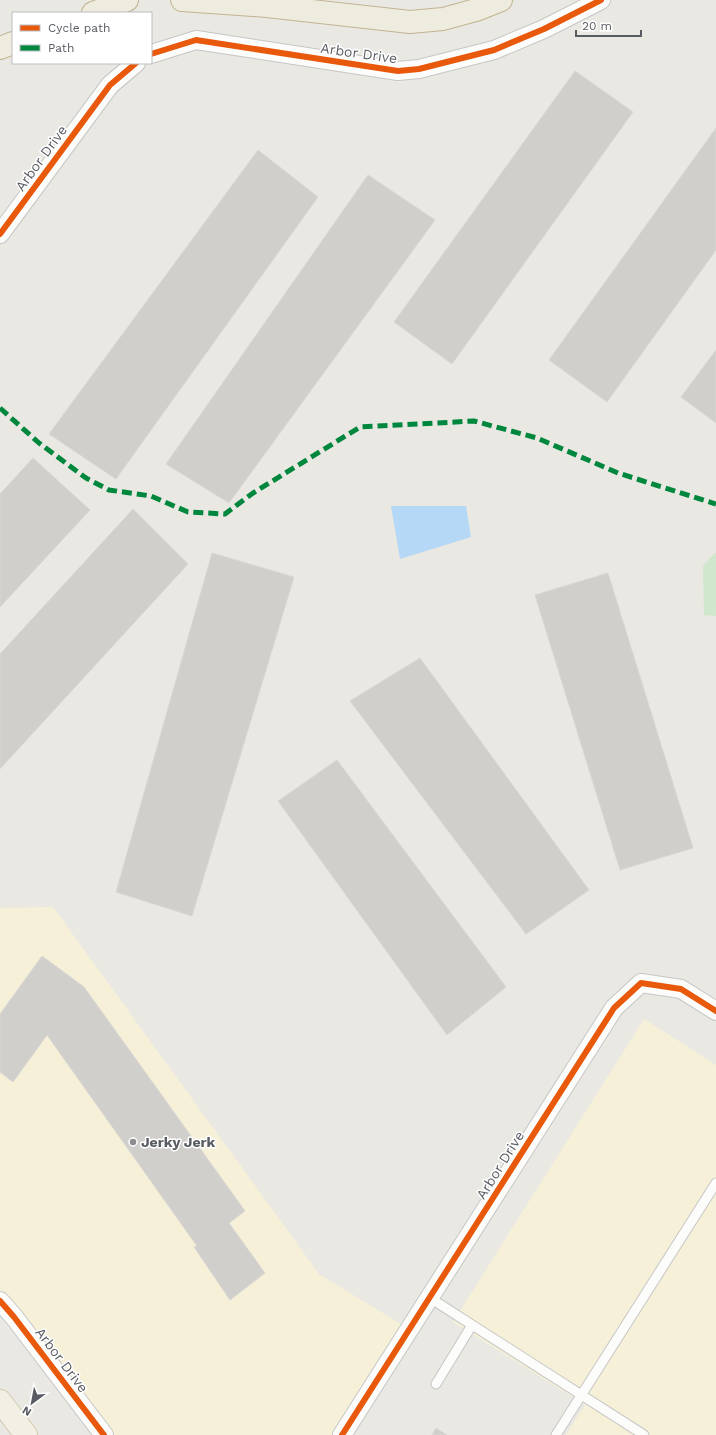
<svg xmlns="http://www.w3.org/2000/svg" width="716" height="1435" font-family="'Work Sans',sans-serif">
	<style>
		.commercial { fill: #f6f0d9 }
		.green { fill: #d0e7cd }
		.water { fill: #b4d8f6 }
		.building { fill: #d0cfcc; stroke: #dad7d2 }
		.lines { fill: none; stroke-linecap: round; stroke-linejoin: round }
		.lane-casing { stroke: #c6c6c5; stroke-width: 11 }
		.street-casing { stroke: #c6c6c5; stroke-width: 20 }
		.primary-casing { stroke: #d3caae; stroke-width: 24 }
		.highway-casing { stroke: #c1b490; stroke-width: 24 }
		.lane { stroke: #fcfcfb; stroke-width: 9 }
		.street { stroke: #fcfcfb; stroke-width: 18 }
		.primary { stroke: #f2f0e5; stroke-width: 22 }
		.highway { stroke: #eeebdf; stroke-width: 22 }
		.quiet { stroke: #00873e; stroke-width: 5; stroke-dasharray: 10 5; stroke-linecap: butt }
		.cycleway-casing { stroke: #fff; stroke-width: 8 }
		.cycleway { stroke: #e8590c; stroke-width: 6 }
		.poi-dot { fill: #8b8d8f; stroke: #fff; stroke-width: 1.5 }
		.labels { text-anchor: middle; stroke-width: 3; stroke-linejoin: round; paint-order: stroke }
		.street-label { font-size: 14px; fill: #585c62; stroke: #fff }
		.poi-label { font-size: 14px; font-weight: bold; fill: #585c62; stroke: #fff; text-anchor: start }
	</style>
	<rect width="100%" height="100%" fill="#eae8e2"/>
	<path class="commercial" d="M53 907 319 1274 409 1329 342 1435H104L0 1301V908Z
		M644 1019 716 1065V1435H566L585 1405 453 1322Z"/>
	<path class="green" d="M715 553H716V616L704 615 703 566Z"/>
	<path class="water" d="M391 506H466L471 537 400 559Z"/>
	<path class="building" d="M575 71 633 112 452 364 394 322Z
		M716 128V250L607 402 549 360Z
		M258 150 318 197 116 479 49 434Z
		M368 175 435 220 229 503 166 464Z
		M716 350V423L681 397Z
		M33 458 90 510 0 607V494Z
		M133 509 188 564 0 769V654Z
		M212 553 294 577 192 916 116 892Z
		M608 573 693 848 620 870 535 595Z
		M420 658 589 890 526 934 350 701Z
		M337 760 506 987 447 1035 278 801Z
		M42 956 84 987 245 1211 229 1223 265 1273 230 1300 194 1247 197 1246 47 1035 13 1082 0 1072V1014Z
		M436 1428 447 1435H432Z"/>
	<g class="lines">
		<g class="lane-casing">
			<path id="lane" d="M430 1298 644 1435
				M436 1384 472 1325
				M556 1435 716 1183"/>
		</g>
		<g class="street-casing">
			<path id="street" d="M151 54 196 40 398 71 419 69 494 50 544 29 601 0
				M0 234 110 85 136 63
				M0 1301 14 1317 104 1435
				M342 1435 614 1008 641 983 681 989 716 1011"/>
		</g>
		<g class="primary-casing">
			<path id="primary" d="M0 1401 26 1435"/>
		</g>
		<g class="highway-casing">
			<path id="highway" d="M182 0 267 6 410 22 443 19 476 10 501 0
				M93 13 127 0
				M0 48 13 43"/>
		</g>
		<use href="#lane" class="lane"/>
		<use href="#street" class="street"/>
		<use href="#primary" class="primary"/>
		<use href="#highway" class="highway"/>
		<path class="quiet" d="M0 408 39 443 86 478 109 490 151 496 188 512 225 514 253 493 360 427 474 421 537 438 618 473 716 504"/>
		<g class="cycleway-casing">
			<path id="cycleway" d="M151 54 196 40 398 71 419 69 494 50 544 29 601 0
				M0 234 110 85 136 63
				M0 1301 14 1317 104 1435
				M342 1435 614 1008 641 983 681 989 716 1011"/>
		</g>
		<use href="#cycleway" class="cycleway"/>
	</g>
	<circle class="poi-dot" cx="133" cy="1142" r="4"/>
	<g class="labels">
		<g class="street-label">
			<text transform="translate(359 53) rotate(8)" y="5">Arbor Drive</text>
			<text transform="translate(41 158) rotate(-54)" y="5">Arbor Drive</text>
			<text transform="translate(500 1165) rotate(-58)" y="5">Arbor Drive</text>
			<text transform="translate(62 1360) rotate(53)" y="5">Arbor Drive</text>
		</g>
		<g class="poi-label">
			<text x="141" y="1147">Jerky Jerk</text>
		</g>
	</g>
	<rect x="12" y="12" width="140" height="52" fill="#ffffff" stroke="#bcbec0"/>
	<rect x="20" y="25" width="20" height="6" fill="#e8590c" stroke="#bcbec0"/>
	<text x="48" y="32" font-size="12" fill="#585c62">Cycle path</text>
	<rect x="20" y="45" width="20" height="6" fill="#00873e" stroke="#bcbec0"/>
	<text x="48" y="52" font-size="12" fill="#585c62">Path</text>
	<g transform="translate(32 1403) rotate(212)" stroke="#ffffff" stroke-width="3" paint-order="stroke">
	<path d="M0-3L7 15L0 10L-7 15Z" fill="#585c62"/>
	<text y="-6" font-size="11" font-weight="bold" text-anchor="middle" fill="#585c62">N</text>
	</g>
	<path d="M576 30v6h65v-6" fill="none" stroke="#585c62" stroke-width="2"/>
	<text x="582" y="30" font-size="12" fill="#585c62" stroke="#ffffff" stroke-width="3" paint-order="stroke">20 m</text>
</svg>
